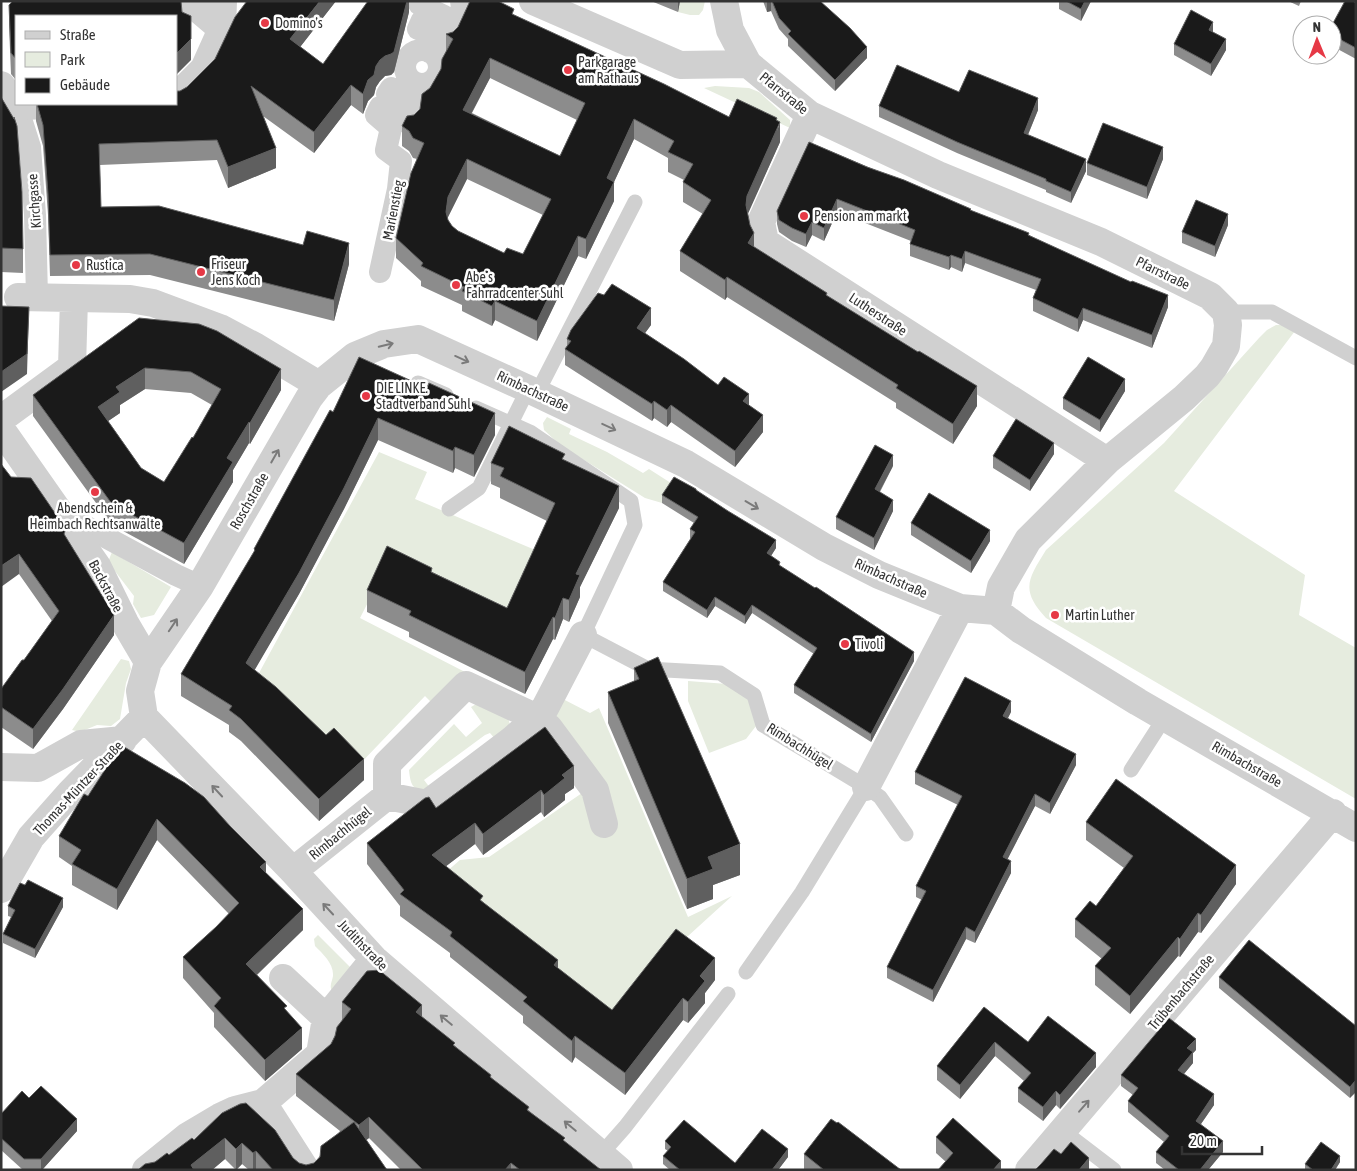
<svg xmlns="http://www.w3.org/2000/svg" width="1357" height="1171" font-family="'Asap Condensed',sans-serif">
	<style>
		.green { fill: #e6ecdf }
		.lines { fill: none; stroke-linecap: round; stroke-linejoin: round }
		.service { stroke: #d0d0d0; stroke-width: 15 }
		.pedestrian { stroke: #d0d0d0; stroke-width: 22 }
		.minor { stroke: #d0d0d0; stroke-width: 28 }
		.wall { fill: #8c8c8c; fill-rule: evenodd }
		.shaded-wall { fill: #5f5f5f }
		.building { fill: #1a1a1a; stroke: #5f5f5f; fill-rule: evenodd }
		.oneway { stroke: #7a7a7a }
		.poi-dot { fill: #e63946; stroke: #fff; stroke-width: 2 }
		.labels { text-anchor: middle; stroke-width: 5; stroke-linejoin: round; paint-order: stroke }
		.poi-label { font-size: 14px; fill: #333; stroke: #fff; text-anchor: start }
		.street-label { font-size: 14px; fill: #333; stroke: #fff }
	</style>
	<rect width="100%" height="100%" fill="#fff"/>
	<path class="green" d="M680 1H705L703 10 699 15H690L678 12Z
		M715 86 749 88 759 92 790 120V128L704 88Z
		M1276 325H1286L1295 331 1174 491 1305 575 1299 615 1356 648V799L1046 618C1020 590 1028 579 1046 550L1164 443 1259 338 1267 330Z
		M547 417 571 429 569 434 607 452 643 473 649 469 674 485 662 503 645 498 560 445 544 430 543 423Z
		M379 452 427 472 415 499 540 552 503 623 387 565 360 618 465 672 437 708 425 696 357 767 253 684Z
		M112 552 171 587 154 615 141 618 133 604 134 596 108 562Z
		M121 659 129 661 131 669 126 683 120 719 111 726 97 725 80 732 72 730Z
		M688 681 727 684 748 699 756 726 746 739 709 753 688 701Z
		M561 698 590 713 599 708 688 917 732 896 676 947 613 1025 439 878 460 860 489 857 598 782 551 715Z
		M478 703 508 717 511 729 501 746 490 733 485 735 424 780 434 793C415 789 411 791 409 770L454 724 466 737 482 723 471 707Z
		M318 935 356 973 332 991C329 986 332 982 333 976 334 964 323 954 315 946L314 939Z"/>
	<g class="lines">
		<path class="service" d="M1226 312H1272L1356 358
			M418 383 446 395
			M537 393 635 202
			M476 408 530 432 631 501 635 525 583 635 648 669 720 673 754 695 763 725 866 787 880 797 906 834
			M449 509 479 488 528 389
			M1131 770 1165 717
			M746 972 802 892 866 787
			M1063 1131 1114 1170
			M602 1153 625 1127 728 994"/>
		<path class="pedestrian" d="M420 1 419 4 444 16 440 23 422 20 418 29 437 34 429 52
			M446 41 462 8 461 1
			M405 67a17 17 0 1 1 34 0a17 17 0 1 1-34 0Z
			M17 106 30 147 35 215 37 297
			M409 113 387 94 391 88 419 101 430 82
			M380 272 398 189 401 161 386 150 391 128 376 115 380 107 408 123
			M59 512 176 575 200 586"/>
		<path class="minor" d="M189 1 222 29
			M533 1 680 65 748 64
			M724 1 730 30 748 64 810 115 938 175 1101 242 1210 296 1226 312 1228 325 1226 346 1214 367 1207 376 1184 398 1107 461 1028 540 1001 587 996 611
			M1 85 17 106 91 104
			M176 97 204 69 222 29 223 1
			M810 115 761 222 765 242 1107 461
			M18 297 130 299 153 303 220 328 256 347 319 385
			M1 419 72 367 74 299
			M1 429 97 566 125 623 148 662
			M144 717 140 691 148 662 200 586 309 398 319 385 355 356 384 344 418 339 528 389 686 464 824 547 879 575 960 608 996 611 1021 630 1138 702 1356 828
			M144 717 293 871 374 959 619 1170
			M1 767 38 768 81 744 123 740
			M866 787 960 608
			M387 796V764L466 685 537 718 549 728 595 790 604 824
			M293 871 387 796 427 804 512 740 537 718 545 708 583 635
			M1 889 31 837 70 793 144 717
			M283 978 326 1018 374 959
			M263 1103 306 1170
			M146 1170 188 1136 220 1117 235 1110 263 1103 320 1054 326 1018
			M1029 1170 1333 813"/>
	</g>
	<path class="wall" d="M336 1 300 47 323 64 409 1V12L394 72 391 75 385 76 380 81 376 87 374 95 368 101 363 114 351 105 314 153 263 116 276 168 228 188 217 160 100 165 101 207 349 264 334 321 150 275 50 276 48 215 43 146 36 121V104H176L180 91Z
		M651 1H680L678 12Z
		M763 1H820L867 58 835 91 788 46V39L779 29 771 11 767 12Z
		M1059 1H1091L1081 21 1059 9Z
		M1288 1H1301L1299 6Z
		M1356 3V59L1332 46V25Z
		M9 5 182 12 191 60 16 16V80L11 74 9 26Z
		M514 15 729 117 777 121 780 142 747 214 754 247 827 296 977 406 953 444 896 408V403L727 297 725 300 680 271V251L703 214 683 202V182L684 180 668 172V158L634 139 614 182V201L586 259 578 256 537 341 495 320 492 326 462 311V305L421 286V281L396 258V238L417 159 413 158 409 151 402 146V126L420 109 430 88 441 69 446 52V34ZM490 78 577 120 560 156 472 113ZM467 179 543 215 523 254 504 253 458 231 452 226 448 220V217Z
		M1213 32 1226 50 1211 76 1174 55V44Z
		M959 92 1038 110 1028 135 1086 171 1071 203 1046 192V190L957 153 879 117V106Z
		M1 97 23 249V273L1 272Z
		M809 142 1029 235 1168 307 1152 348 1083 320 1078 332 1033 311V298L1036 290 965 263 962 272 951 267 949 270 910 256V244L911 241 837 212 824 241 812 235 806 247 792 241 779 232 777 224V211Z
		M1163 159 1147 199 1087 175V163Z
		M1228 225 1215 257 1182 243V232Z
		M139 318 281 390 250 444 249 443 233 470V482L184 564 112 525 33 416V395ZM145 389 191 393 212 405 193 438 164 482 141 468 108 421 120 413V405Z
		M651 325 645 333 718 385 749 405 763 432 735 467 671 422 667 427 654 418 652 421 565 365V349L567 346V339Z
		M1125 391 1100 432 1063 409V398Z
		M333 412 495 435 474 477 455 468 453 473 378 440 344 509 299 594 254 670 364 780 319 821 241 741 229 732V725L181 696V674L254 552V549Z
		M1054 454 1030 491 993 468V456Z
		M565 460 619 508 580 587V597L569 622 563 619 555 640 553 639 525 694 409 637V632L367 612V590L432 572 507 608 547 521 500 498V488L491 484V463Z
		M893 466 880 492 893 511 874 550 836 529V517Z
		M11 477 66 537 114 635 63 709 33 749 1 727V689L24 660 52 621 19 574Z
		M696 490 776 548 771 556 780 566 914 661 871 742 794 693V685L814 654 752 613 745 624 715 606 707 618 663 591V582L691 538H690V529L694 523 662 503V495Z
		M911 523 990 541 971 573 911 535Z
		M634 668 740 875 713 885V899L687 909 608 723V692L634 682Z
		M1011 712 1008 718 1076 765 1050 814 1035 806 1007 859 1011 873 975 943 966 939 933 1002 887 978V967L922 900 916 897V886L958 805 915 784V772Z
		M545 727 574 788 565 794V800L544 817 541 812 483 855 475 844 446 866 483 902 558 968 612 1010 715 980 705 993V1003L688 1023 683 1020 625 1095 575 1057 572 1063 523 1023V1016L450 957V953L400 916V906L367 864V843L436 808Z
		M121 745 266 873 303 930 257 975 287 1012 302 1049 265 1081 214 1027V1013L183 978V957L216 927 229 914 157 840 117 910 72 885V866L59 857V836L88 796Z
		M1086 822 1236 884 1201 933 1198 932 1180 957 1178 956 1130 1014 1095 985V966L1102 959 1075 937V919L1096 906 1124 868 1086 840Z
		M8 906 63 907 35 958 3 943V934L11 917 8 916Z
		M1219 977 1356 1026 1350 1098 1219 988Z
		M342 1002 422 1017 565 1142 601 1170H401L369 1138 366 1140 387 1170H249L242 1164 236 1170 225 1159 212 1170H138L169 1155 194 1140 222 1113 293 1158 299 1163 306 1165 314 1163 340 1131 296 1096V1074L331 1044 342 1021Z
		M984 1007 1028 1042 1096 1067 1060 1109 1056 1105 1043 1121 1018 1102V1088L1024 1081 995 1056 960 1099 937 1080V1066Z
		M1196 1050 1193 1053V1063L1184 1074 1214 1105 1201 1124 1223 1152 1208 1170H1165L1156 1163V1152L1164 1142 1128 1112V1101L1133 1095 1121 1086V1075Z
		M29 1098 77 1131 42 1170H23L1 1150V1114Z
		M936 1137 1001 1170 946 1162 936 1153Z
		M665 1141 735 1163 788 1157 778 1170H670L663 1164V1156L668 1151 665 1149Z
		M804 1154 901 1170H804Z
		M1340 1162 1335 1170H1305V1164Z"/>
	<path class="shaded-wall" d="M320 1H336L290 60V39Z
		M406 1H409V12L394 72 391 75 385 76 380 81 376 87 374 95 368 101 363 114V94L368 80Z
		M678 1H680L678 12Z
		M767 1H771V11L767 12Z
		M1085 1H1091L1081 21V9Z
		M1213 22V34L1209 30Z
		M191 39V60L176 75V54Z
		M1226 39V50L1211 76V64Z
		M867 47V58L835 91V80Z
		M490 58V78L463 129V110Z
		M351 85V105L314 153V132Z
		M1038 98V110L1024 144V133Z
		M777 118V131L780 122V142L747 216 746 205 747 196Z
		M634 119V139L614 182V201L586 259V239L607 178Z
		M1163 147V159L1147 199V187Z
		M276 148V168L228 188V167Z
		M467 159V179L448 217 446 232V212L448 197Z
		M1086 159V171L1071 203V192Z
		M837 199V212L824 241V228Z
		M1228 214V225L1215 257V246Z
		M812 222V235L806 247V234Z
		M754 233V253L748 243Z
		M578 236V256L537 341V321Z
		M349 243V264L334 321V300Z
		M965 251V263L962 272V259Z
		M951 255V267L949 270V257Z
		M727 277V297L725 300V280Z
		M1168 295V307L1152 348V335Z
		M495 301V320L492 326V306Z
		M29 307 27 374 1 392V372Z
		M651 308V325L637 344V328Z
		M1083 308V320L1078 332V319Z
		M145 368V389L120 405V413L98 428V407L116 387Z
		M281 369V390L250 444V423Z
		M1125 379V391L1100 432V420Z
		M977 386V406L953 444V424Z
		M749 394V410L743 401Z
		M654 401V418L652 421V404Z
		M671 405V422L667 427V410Z
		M495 413V435L474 477V455Z
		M763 415V432L735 467V451Z
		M378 418V440L344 509 299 594 246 685V663Z
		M249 422V443L233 470V482L184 564V543L227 458Z
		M1054 443V454L1030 491V480Z
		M455 447V468L453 473V451Z
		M893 455V466L875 500V489Z
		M619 486V508L580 587V597L569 622V600L576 574Z
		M893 500V511L874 550V538Z
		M990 530V541L971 573V561Z
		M776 540V548L767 562V553Z
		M19 554V574L1 587V566Z
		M715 597V606L707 618V610Z
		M563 598V619L555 640V618Z
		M752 605V613L745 624V616Z
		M114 615V635L63 709 33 749V729Z
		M553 617V639L525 694V672Z
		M914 652V661L871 742V734Z
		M1011 701V712L1003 727V716Z
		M1076 754V765L1050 814V803Z
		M364 759V780L319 821V799Z
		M574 766V788L565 794V800L544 817V795L562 775Z
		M541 790V812L483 855V834Z
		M1035 794V806L1003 868V857Z
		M157 819V840L117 910V889Z
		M475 823V844L432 877V855Z
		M740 844V875L713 885V899L687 909V879L708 857Z
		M1011 861V873L975 943V932Z
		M266 862V883L260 867Z
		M1236 865V884L1201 933V915Z
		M63 898V907L35 958V949Z
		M303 909V930L246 985V964Z
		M1198 913V932L1180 957V939Z
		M966 927V939L933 1002V990Z
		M1178 937V956L1130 1014V996Z
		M715 958V980L705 993V1003L688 1023V1002L700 976Z
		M558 960V982L554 965Z
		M683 998V1020L625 1095V1073Z
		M422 1005V1026L416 1012Z
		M302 1028V1049L265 1081V1060Z
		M575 1036V1057L572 1063V1041Z
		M1196 1039V1050L1193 1053V1063L1178 1081V1070L1187 1048Z
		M995 1042V1056L960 1099V1085Z
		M1096 1053V1067L1060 1109V1095Z
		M1356 1080V1092L1350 1098V1087Z
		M1056 1091V1105L1043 1121V1107Z
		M1214 1094V1105L1196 1131V1121Z
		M369 1117V1138L359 1146V1125Z
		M77 1119V1131L42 1170H41V1159Z
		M225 1138V1159L212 1170H191V1165Z
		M1223 1141V1152L1208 1170H1200Z
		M242 1143V1164L236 1170V1149Z
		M788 1149V1157L778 1170H772Z
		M256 1151V1170H253V1153Z
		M1340 1156V1162L1335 1170H1331Z
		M1089 1158V1170H1079Z
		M1001 1161V1170H993Z
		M511 1163V1170H505Z"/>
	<path class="building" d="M13 1H181L182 12 191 16V39L176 54V16H16V59L11 53 9 5Z
		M247 1H320L290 39 323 64 368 1H407L394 52 391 54 385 56 380 60 376 66 374 75 368 80 363 94 351 85 314 132 251 86 276 148 228 167 217 140 99 144 101 207 159 206 303 245 307 231 349 243 334 300 150 254 50 255 48 194 43 125 37 104H176V91H180L187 87 215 59 235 17Z
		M470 1H498L514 9 512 14 664 84 729 117 737 99 777 118 776 120 780 122 747 196 746 205 750 225 754 233 748 243 827 293 826 295 918 352 919 351 977 386 953 424 896 388 898 385 727 277 725 280 680 251 711 200 683 182 693 164 668 152 674 141 634 119 607 178 614 182 586 239 578 236 537 321 495 301 492 306 462 291 464 287 421 266 423 263 396 238 411 173 424 143 413 138 409 131 402 126 407 116 414 115 420 109 422 94 430 88 441 69 442 59 453 39 446 34 453 32 458 27ZM490 58 585 103 560 156 463 110ZM467 159 551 199 523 254 507 248 504 253 458 231 452 226 448 220 446 212 448 197Z
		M772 1H820L850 28 867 47 835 80 788 34 791 31 779 18Z
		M1066 1H1085L1081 9Z
		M1345 1H1353L1356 3V48L1332 35V25Z
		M1191 10 1213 22 1209 30 1226 39 1211 64 1174 44Z
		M897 65 959 92 969 70 1038 98 1024 133 1086 159 1071 192 1046 181V179L957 142 879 106Z
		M1 97 14 119V117L17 126 22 192 23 249 1 248Z
		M1103 123 1163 147 1147 187 1087 163Z
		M809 142 867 167 904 180 971 209 970 210 1029 233 1028 235 1131 282 1132 281 1168 295 1152 335 1083 308 1078 319 1033 298 1041 279 965 251 962 259 951 255 949 257 910 244 915 230 837 199 824 228 812 222 806 234 792 228 779 220 777 211Z
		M1196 200 1228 214 1215 246 1182 232Z
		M612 284 651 308 637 328 684 359 718 385 724 377 749 394 743 401 763 415 735 451 671 405 667 410 654 401 652 404 565 349 571 341 567 339 571 330 598 293 604 295Z
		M1 306 29 307 27 354 1 372Z
		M139 318 199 324 217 331 281 369 250 423 249 422 227 458 233 462 184 543 112 504 33 395ZM145 368 191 372 221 389 193 438 192 437 164 482 141 468 98 407 120 392 116 387Z
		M359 357 427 388 429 383 495 413 474 455 455 447 453 451 378 418 344 488 299 573 246 663 276 687 326 735 334 728 364 759 319 799 241 719 229 710 232 706 181 674 255 550 254 549 330 410 333 412Z
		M1088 357 1125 379 1100 420 1063 398Z
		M1016 419 1054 443 1030 480 993 456Z
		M509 426 565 454 562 459 619 486 576 574 580 575 569 600 563 598 555 618 553 617 525 672 409 615 411 611 367 590 387 546 432 568 431 572 507 608 555 503 500 476 504 468 491 463Z
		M875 445 893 455 875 489 893 500 874 538 836 517Z
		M1 464 11 477 31 478 66 529 64 534 114 615 63 689 33 729 1 707V689L22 660H24L59 611 19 554 1 566Z
		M674 477 696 489V490L728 511 776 540 767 553 780 562 779 565 815 588 816 587 914 652 871 734 794 685 817 648 752 605 745 616 715 597 707 610 663 582 695 532 690 529 698 517 662 495Z
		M929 493 990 530 971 561 911 523Z
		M658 657 740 844 708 857 713 869 687 879 608 692 639 679 634 668Z
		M965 677 1011 701 1003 716 1076 754 1050 803 1035 794 1003 857 1011 861 975 932 966 927 933 990 887 967 926 891 916 886 962 796 915 772Z
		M545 727 574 766 562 775 565 778 544 795 541 790 483 834 475 823 432 855 483 896 480 900 558 960 554 965 612 1010 676 929 715 958 700 976 705 981 688 1002 683 998 625 1073 575 1036 572 1041 523 1001 527 997 450 936 452 932 400 894 404 890 367 843 425 798 429 797 436 808Z
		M121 745 185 783 204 797 230 826 266 862 260 867 303 909 246 964 287 1006 284 1008 302 1028 265 1060 214 1006 221 998 183 957 216 927 239 903 157 819 117 889 72 864 81 850 59 836 84 794 88 796Z
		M1116 779 1236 865 1201 915 1198 913 1180 939 1178 937 1130 996 1095 966 1111 948 1075 919 1090 901 1096 906 1133 856 1086 822Z
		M28 880 63 898 35 949 3 934 15 910 8 906 20 883 25 885Z
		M1249 940 1356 1026V1080L1350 1087 1219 977Z
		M379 970 422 1005 416 1012 455 1043 453 1045 491 1075 490 1077 529 1107 527 1110 565 1138 563 1140 601 1170H520L511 1163 505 1170H423L369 1117 359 1125 296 1074 331 1044 335 1036 337 1027 351 1009 342 1002 367 971Z
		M984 1007 1028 1042 1048 1016 1096 1053 1060 1095 1056 1091 1043 1107 1018 1088 1031 1073 995 1042 960 1085 937 1066Z
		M1169 1018 1196 1039 1187 1048 1193 1052 1178 1070 1214 1094 1196 1121 1223 1141 1200 1170H1179L1156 1152 1169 1136 1128 1101 1138 1088 1121 1075Z
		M41 1086 77 1119 41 1159H24L1 1138V1114L22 1091 29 1098Z
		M246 1103 275 1130 293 1158 299 1163 306 1165 314 1163 320 1157 321 1146 354 1122 387 1170H273L256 1151 253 1153 242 1143 236 1149 225 1138 191 1165 194 1170H138L145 1164 155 1162 167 1153 169 1155 192 1138 194 1140 222 1113 240 1104Z
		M953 1118 1001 1161 993 1170H938L953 1153 936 1137Z
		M831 1119 837 1123 838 1122 901 1170H824L804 1154Z
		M684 1120 735 1163 762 1129 788 1149 772 1170H680L663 1156 671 1147 665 1141Z
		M1071 1142 1089 1158 1079 1170H1035L1041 1164 1054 1149 1061 1154Z
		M1321 1142 1340 1156 1331 1170H1313L1305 1164Z"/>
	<defs><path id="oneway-shaft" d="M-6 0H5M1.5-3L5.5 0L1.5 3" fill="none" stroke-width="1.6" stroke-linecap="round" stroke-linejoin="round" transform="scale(1.25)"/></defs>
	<g class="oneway">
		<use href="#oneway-shaft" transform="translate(386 345) rotate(-14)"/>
		<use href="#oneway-shaft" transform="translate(462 359) rotate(24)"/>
		<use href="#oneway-shaft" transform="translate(609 427) rotate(25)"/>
		<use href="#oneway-shaft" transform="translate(275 456) rotate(-60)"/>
		<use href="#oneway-shaft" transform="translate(752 505) rotate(31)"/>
		<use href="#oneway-shaft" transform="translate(173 625) rotate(-56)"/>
		<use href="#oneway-shaft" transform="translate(217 791) rotate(-133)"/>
		<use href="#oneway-shaft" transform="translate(328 909) rotate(-133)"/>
		<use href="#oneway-shaft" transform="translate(446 1020) rotate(-140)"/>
		<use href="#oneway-shaft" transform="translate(1084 1106) rotate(-49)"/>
		<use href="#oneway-shaft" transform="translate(570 1126) rotate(-140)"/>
	</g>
	<g class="poi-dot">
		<circle cx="265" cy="23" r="5"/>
		<circle cx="568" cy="70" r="5"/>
		<circle cx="804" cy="216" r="5"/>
		<circle cx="76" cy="265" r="5"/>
		<circle cx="201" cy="272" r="5"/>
		<circle cx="456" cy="285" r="5"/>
		<circle cx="366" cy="396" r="5"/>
		<circle cx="95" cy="492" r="5"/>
		<circle cx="1055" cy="615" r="5"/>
		<circle cx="845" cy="644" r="5"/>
	</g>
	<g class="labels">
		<g class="poi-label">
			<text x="275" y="28">Domino's</text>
			<text x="578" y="67">Parkgarage<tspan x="578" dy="16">am Rathaus</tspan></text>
			<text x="814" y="221">Pension am markt</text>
			<text x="211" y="269">Friseur<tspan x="211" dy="16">Jens Koch</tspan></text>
			<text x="86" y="270">Rustica</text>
			<text x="466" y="282">Abe´s<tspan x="466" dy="16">Fahrradcenter Suhl</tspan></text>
			<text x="376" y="393">DIE LINKE.<tspan x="376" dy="16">Stadtverband Suhl</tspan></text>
			<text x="95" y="513" text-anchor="middle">Abendschein &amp;<tspan x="95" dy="16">Heimbach Rechtsanwälte</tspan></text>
			<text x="1065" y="620">Martin Luther</text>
			<text x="855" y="649">Tivoli</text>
		</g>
		<g class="street-label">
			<text transform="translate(784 93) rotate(39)" y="5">Pfarrstraße</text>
			<text transform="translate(34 201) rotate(-94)" y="5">Kirchgasse</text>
			<text transform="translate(393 210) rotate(-79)" y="5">Marienstieg</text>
			<text transform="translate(1163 273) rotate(26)" y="5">Pfarrstraße</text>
			<text transform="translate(878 314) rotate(33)" y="5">Lutherstraße</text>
			<text transform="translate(533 391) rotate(25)" y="5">Rimbachstraße</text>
			<text transform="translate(249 501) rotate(-60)" y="5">Roschstraße</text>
			<text transform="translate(891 578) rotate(24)" y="5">Rimbachstraße</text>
			<text transform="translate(106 586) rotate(62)" y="5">Backstraße</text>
			<text transform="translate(800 746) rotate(32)" y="5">Rimbachhügel</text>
			<text transform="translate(1247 764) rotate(30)" y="5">Rimbachstraße</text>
			<text transform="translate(78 788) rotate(-47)" y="5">Thomas-Müntzer-Straße</text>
			<text transform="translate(340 833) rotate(-39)" y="5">Rimbachhügel</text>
			<text transform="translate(363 945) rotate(46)" y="5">Judithstraße</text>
			<text transform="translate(1181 992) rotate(-50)" y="5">Trübenbachstraße</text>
		</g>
	</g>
	<rect width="1357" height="1171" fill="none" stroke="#333333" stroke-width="5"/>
	<rect x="15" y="15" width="162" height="90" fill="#ffffff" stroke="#adadad"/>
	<rect x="25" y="31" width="25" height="8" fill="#d0d0d0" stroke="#adadad"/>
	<text x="60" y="40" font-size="15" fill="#333333">Straße</text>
	<rect x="25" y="52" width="25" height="15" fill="#e6ecdf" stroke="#adadad"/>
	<text x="60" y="65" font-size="15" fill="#333333">Park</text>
	<rect x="25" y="78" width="25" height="15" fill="#1a1a1a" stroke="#adadad"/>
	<text x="60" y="90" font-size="15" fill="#333333">Gebäude</text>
	<g transform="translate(1317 40) rotate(359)"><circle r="24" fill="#ffffff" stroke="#adadad"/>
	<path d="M0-4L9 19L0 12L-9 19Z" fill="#e63946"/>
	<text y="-8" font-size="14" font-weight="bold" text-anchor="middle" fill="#333333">N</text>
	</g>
	<path d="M1182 1146v8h80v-8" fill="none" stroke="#333333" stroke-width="2.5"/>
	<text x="1190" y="1146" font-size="15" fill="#333333" stroke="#ffffff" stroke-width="4" paint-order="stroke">20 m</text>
</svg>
